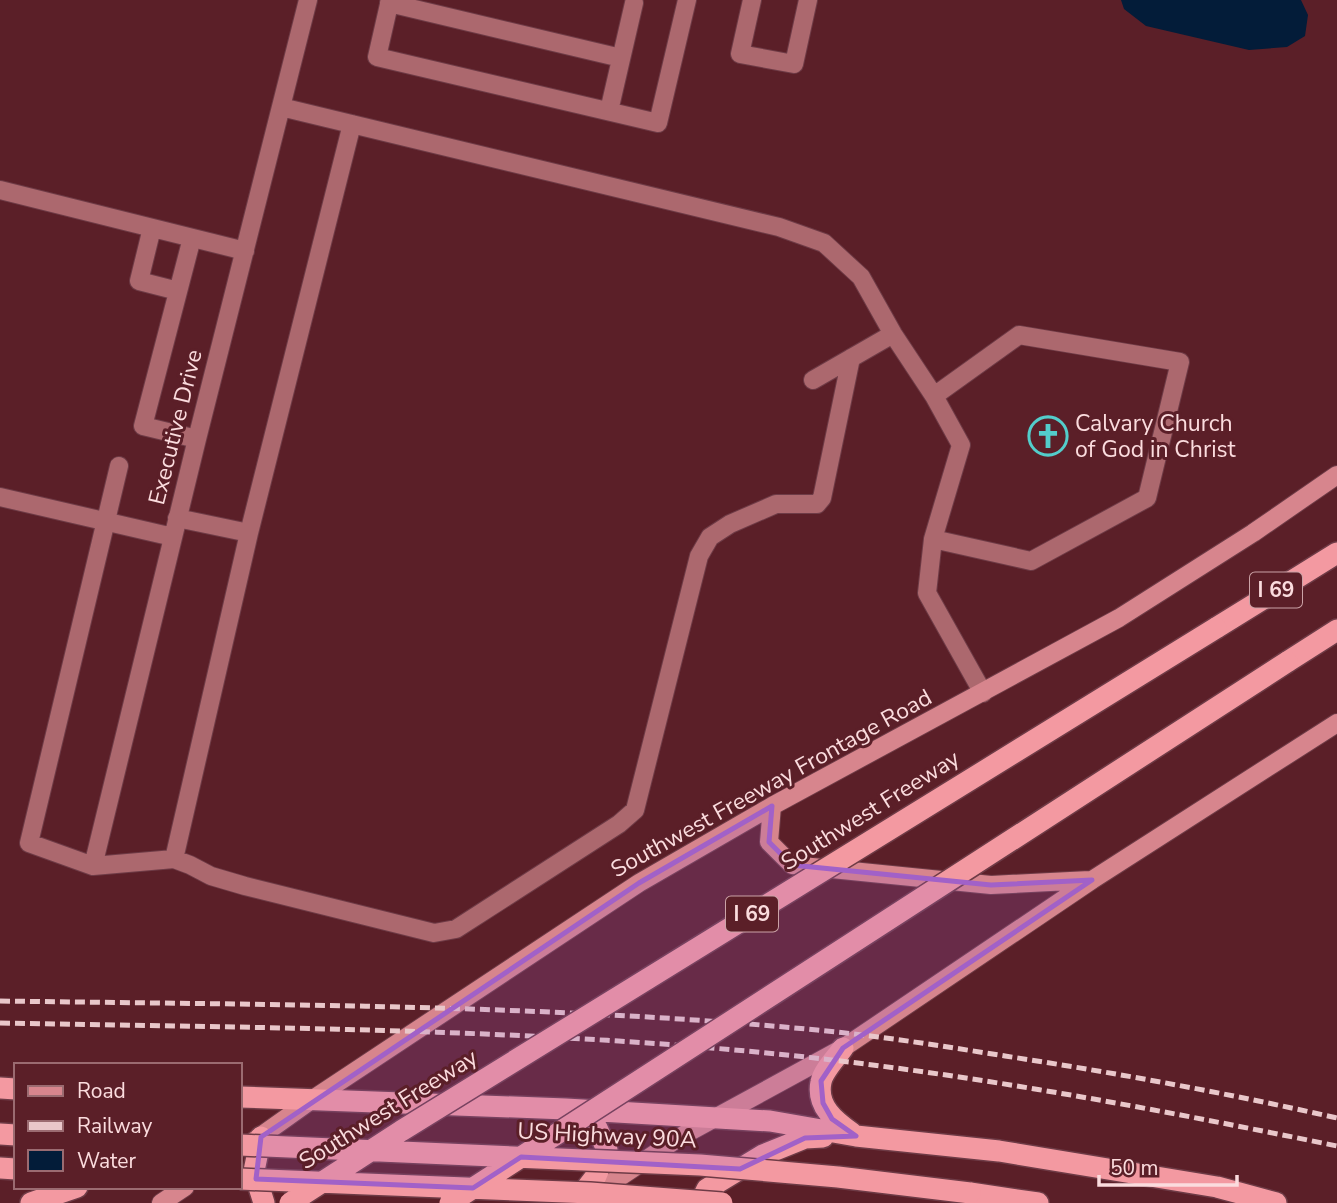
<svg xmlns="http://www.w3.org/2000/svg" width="1337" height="1203" font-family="'Nunito Sans',sans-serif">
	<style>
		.water { fill: #031c39 }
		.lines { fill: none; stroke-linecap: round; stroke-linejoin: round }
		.minor-casing { stroke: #6e3b46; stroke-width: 20 }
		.major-casing { stroke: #6e3b46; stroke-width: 20 }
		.highway-casing { stroke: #6e3b46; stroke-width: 24 }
		.minor { stroke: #ac686e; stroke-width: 18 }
		.major { stroke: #d7858d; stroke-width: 18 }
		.highway { stroke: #f399a1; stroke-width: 21 }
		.rail { stroke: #e9c7ca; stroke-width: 5; stroke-dasharray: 10 5; stroke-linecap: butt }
		.highway-bridge-casing { stroke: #6e3b46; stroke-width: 24; stroke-linecap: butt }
		.highway-bridge { stroke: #f399a1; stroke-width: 21 }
		.marked { fill: #a161c8; fill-opacity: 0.2; stroke: #a161c8; stroke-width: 5; stroke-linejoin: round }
		.labels { text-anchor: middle; stroke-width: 6; stroke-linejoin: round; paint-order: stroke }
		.shield { fill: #5b1f28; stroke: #cba3a7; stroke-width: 2 }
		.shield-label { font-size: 21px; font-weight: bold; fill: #fbdcde }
		.poi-label { font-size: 23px; fill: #fbdcde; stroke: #5b1f28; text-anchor: start }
		.street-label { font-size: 23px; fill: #fbdcde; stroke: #5b1f28 }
	</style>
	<rect width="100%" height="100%" fill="#5b1f28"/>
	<path class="water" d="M1121 0H1301L1308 15 1305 36 1287 47 1249 50 1146 26 1124 9Z"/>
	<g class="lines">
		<g class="minor-casing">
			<path id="minor" d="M390 0 377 57 658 123 687 0
				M752 0 740 54 794 64 808 0
				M389 3 621 58
				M281 107 779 227 824 243 861 277 893 334 934 396 961 445 933 539 927 593 983 693
				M609 111 634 3
				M0 190 245 251
				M152 228 139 281 178 291
				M192 238 143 426 197 439
				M813 380 893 334
				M119 466 29 843 93 866 174 859 249 533
				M0 497 173 537
				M177 518 249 533 352 124
				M933 539 1031 561 1147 498 1180 362 1019 335 934 396
				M174 859 190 865 211 876 245 886 434 933 456 929 619 824 635 810 699 556 710 537 730 524 776 504H817L822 498 851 358
				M93 866 197 439 308 0"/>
		</g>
		<g class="major-casing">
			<path id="major" d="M772 806 769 842 792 865 991 885 1090 880
				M251 1143 310 1101 639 883 772 806 1119 618 1253 533 1337 475
				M590 1197 680 1137 843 1048 1092 880 1337 723
				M161 1203 185 1187"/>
		</g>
		<g class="highway-casing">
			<path id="highway" d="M1216 628 1337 553
				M1287 662 1337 630
				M843 1048C836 1058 823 1071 821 1082 816 1106 835 1121 852 1133
				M0 1088 16 1089
				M240 1097 566 1109 770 1121 856 1136 999 1151 1217 1187 1276 1203
				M568 1110 597 1128 607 1150 596 1176 575 1203
				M0 1134 16 1135
				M261 1137 254 1171 264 1203
				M0 1168 16 1169
				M970 1193 1038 1203
				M31 1203 77 1187
				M700 1203 707 1189 763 1155 805 1138 823 1137"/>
		</g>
		<use href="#minor" class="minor"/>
		<use href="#major" class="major"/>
		<use href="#highway" class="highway"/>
		<path class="rail" d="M0 1001C272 1005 546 1004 817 1030 880 1036 942 1046 1005 1056 1116 1073 1227 1093 1337 1118
			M0 1023C259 1028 519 1028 777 1054 966 1073 1151 1108 1337 1146"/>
		<g class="highway-bridge-casing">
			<path id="highway-bridge" d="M240 1145 700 1165 838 1177 970 1193
				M240 1179 590 1193 722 1203
				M290 1203 401 1131 1216 628
				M450 1203 1287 662"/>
		</g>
		<use href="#highway-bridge" class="highway-bridge"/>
	</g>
	<path class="marked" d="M772 806 769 842 792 865 991 885 1092 880 843 1048 821 1081 823 1103 832 1119 856 1136 805 1138 740 1169 521 1157 473 1188 256 1179 261 1137 639 883Z"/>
	<defs>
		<g id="church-ring" transform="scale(2.0125)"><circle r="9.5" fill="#5b1f28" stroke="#53cdcb" stroke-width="1.5"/><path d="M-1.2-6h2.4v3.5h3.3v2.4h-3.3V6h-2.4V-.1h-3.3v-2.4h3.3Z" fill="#53cdcb"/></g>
	</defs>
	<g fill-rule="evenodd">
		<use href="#church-ring" x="1048" y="436"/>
	</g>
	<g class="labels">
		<g class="shield">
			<rect x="1250" y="572.5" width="52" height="35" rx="5"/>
			<rect x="726" y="896.5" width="52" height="35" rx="5"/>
		</g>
		<g class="shield-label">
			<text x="1276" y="597">I 69</text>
			<text x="752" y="921">I 69</text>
		</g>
		<g class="poi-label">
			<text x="1075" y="431">Calvary Church<tspan x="1075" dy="26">of God in Christ</tspan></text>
		</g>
		<g class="street-label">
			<text transform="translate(175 427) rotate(-76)" y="8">Executive Drive</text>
			<text transform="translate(771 783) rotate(-29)" y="8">Southwest Freeway Frontage Road</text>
			<text transform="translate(870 810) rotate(-32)" y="8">Southwest Freeway</text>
			<text transform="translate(388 1109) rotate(-32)" y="8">Southwest Freeway</text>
			<text transform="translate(607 1135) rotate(3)" y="8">US Highway 90A</text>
		</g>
	</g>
	<rect x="14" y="1063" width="228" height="126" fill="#5b1f28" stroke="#9b6b71" stroke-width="2"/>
	<rect x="28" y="1086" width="35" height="10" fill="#d7858d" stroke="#9b6b71" stroke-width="2"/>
	<text x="77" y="1098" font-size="21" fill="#fbdcde">Road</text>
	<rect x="28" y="1121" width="35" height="10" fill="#e9c7ca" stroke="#9b6b71" stroke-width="2"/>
	<text x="77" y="1133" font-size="21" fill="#fbdcde">Railway</text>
	<rect x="28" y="1150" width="35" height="21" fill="#031c39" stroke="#9b6b71" stroke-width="2"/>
	<text x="77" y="1168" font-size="21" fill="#fbdcde">Water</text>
	<path d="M1099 1175v10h138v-10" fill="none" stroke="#fbdcde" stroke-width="3.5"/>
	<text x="1110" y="1175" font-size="21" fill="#fbdcde" stroke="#5b1f28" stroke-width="5" paint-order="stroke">50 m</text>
</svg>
